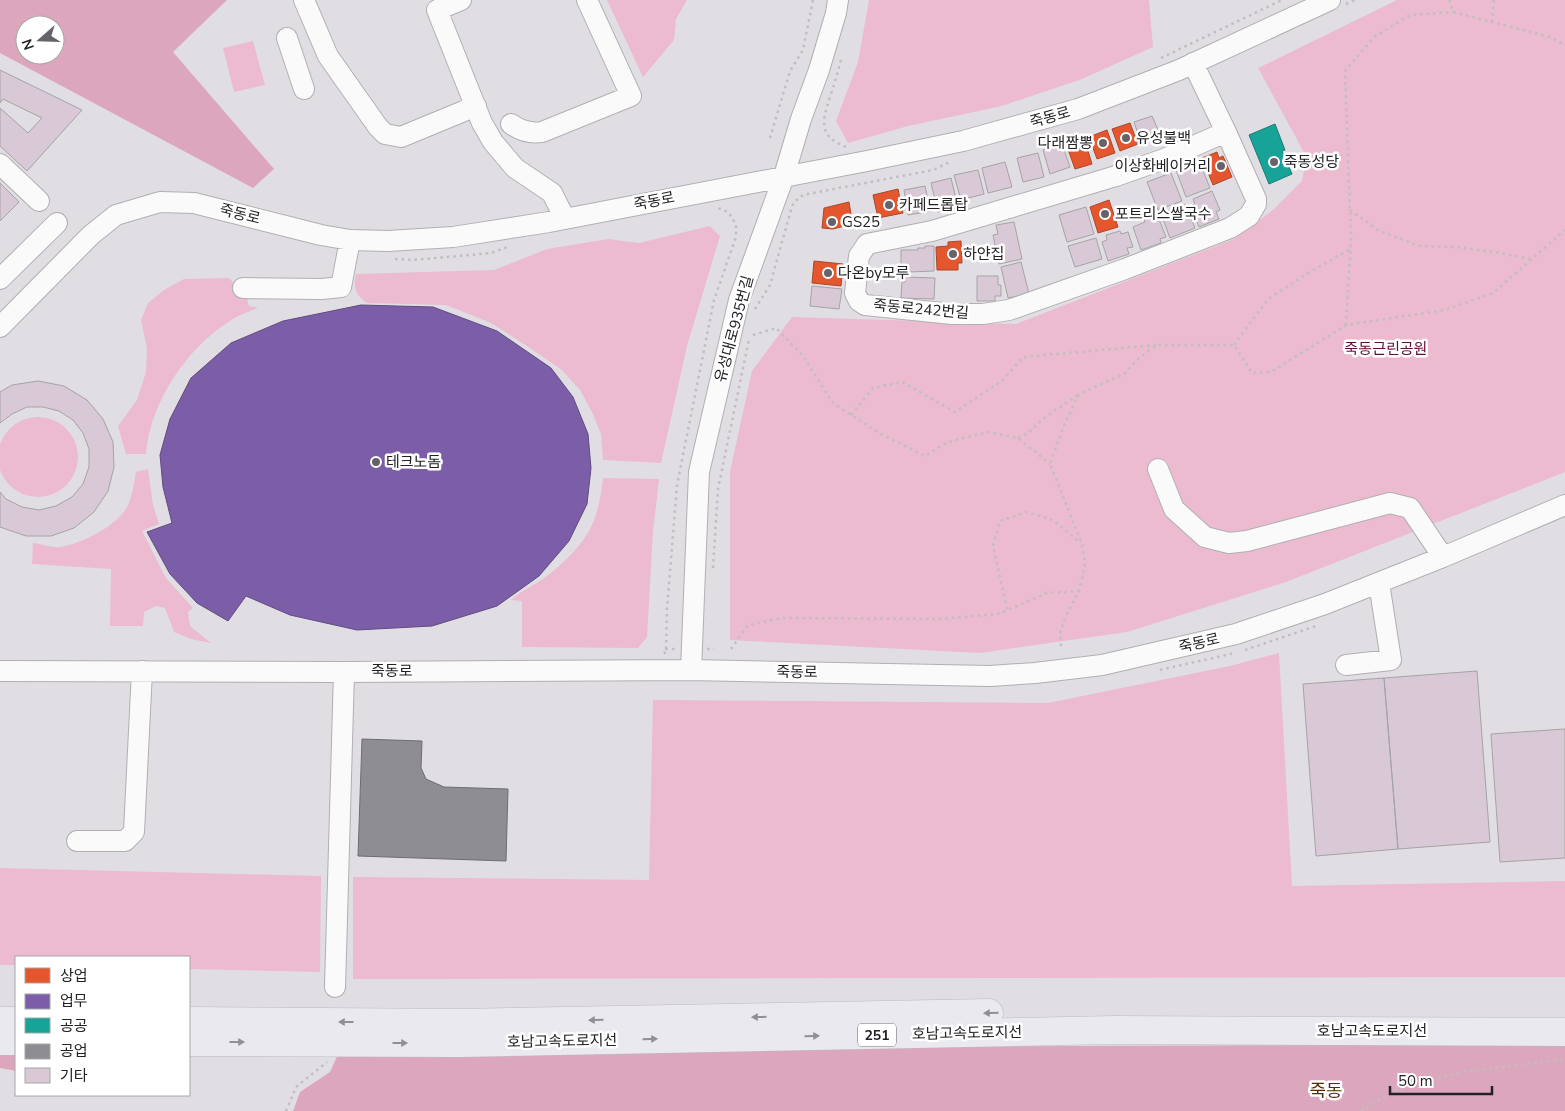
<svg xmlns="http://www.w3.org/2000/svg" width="1565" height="1111" font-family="'Nunito Sans','Noto Sans KR',sans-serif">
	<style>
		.green { fill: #ecbbcf }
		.forest { fill: #dca7bc; fill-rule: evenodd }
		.shops { fill: #e4572e; stroke: #aa472b }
		.offices { fill: #7b5ea7; stroke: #614c80 }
		.public { fill: #17a398; stroke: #1b7c76 }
		.industry { fill: #8d8d92; stroke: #6d6d71 }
		.building { fill: #d9c9d6; stroke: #a5a3a6 }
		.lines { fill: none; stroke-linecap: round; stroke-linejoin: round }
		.minor-casing { stroke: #b1afb2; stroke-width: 22 }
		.highway-casing { stroke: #bcbabd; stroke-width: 29 }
		.path { stroke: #c0bec1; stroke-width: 2.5; stroke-dasharray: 2.5 4; stroke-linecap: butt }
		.minor { stroke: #fafafb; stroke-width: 20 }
		.highway { stroke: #eae9f0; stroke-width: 28 }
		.oneway { fill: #908f95 }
		.poi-dot { fill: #666368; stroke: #fff; stroke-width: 2 }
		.labels { text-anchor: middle; stroke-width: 5; stroke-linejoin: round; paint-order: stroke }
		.shield { fill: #fff; stroke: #656466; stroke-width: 1 }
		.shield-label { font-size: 14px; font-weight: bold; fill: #232125 }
		.street-label { font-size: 15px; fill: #232125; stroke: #fff }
		.poi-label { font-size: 15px; fill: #232125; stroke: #fff; text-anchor: start }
		.park-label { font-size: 15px; fill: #610d37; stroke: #fff }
		.quarter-label { font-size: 18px; fill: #542c00; stroke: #fff }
	</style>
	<rect width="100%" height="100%" fill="#e1dee3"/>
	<path class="green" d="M607 0H687L676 19 674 40 643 77Z
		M869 0H1149L1153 47 1082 79 1002 106 908 126 848 143 836 121 858 62Z
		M1397 0H1565V472L1286 582 1127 632 980 653 730 640V472L752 371 792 317 1016 324 1234 239 1273 210 1302 181 1306 156 1258 68Z
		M253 41 265 85 234 92 223 48Z
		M710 226 720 236 687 346 661 463 603 460 601 434 592 412 580 390 562 370 527 346 491 323 446 305 367 303C355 295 353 287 356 274L494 270 547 249 608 239 639 243Z
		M229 278 238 288 240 299 247 298 249 306 258 308C249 312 238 315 230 321 187 348 150 402 146 454H126L118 426 137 400 146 372 147 348 141 320 148 303 164 290 184 279Z
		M-2 457a40 40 0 1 1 80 0a40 40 0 1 1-80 0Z
		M148 469 153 505 159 524 142 531 166 578 193 608 188 612 190 626 211 643 191 639 174 632 165 608 156 606 144 612 143 626H110L111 569 32 564 33 543C42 544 52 548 60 547 81 544 114 527 126 509 132 499 134 483 136 472Z
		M603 478 659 479 653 532 647 637 638 648 522 647V601L511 600C522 590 535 585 547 576 562 564 582 546 591 527 598 513 601 495 603 478Z
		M1279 653 1292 886 1565 881V977L353 979V877L649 880 653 700 1048 703 1230 666Z
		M0 868 321 876 320 972 189 969V957H16V965H0Z"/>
	<path class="forest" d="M0 0H227L173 52 274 169 253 188 0 53ZM25 25H55V55H25Z
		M1565 1044V1111H293L300 1092 330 1072 339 1052 593 1048Z
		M0 1050 16 1051V1071L0 1068Z"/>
	<path class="shops" d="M1130 123 1138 144 1120 151 1112 129Z
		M1107 130 1115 153 1097 159 1089 137Z
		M1084 138 1092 164 1075 169 1066 144Z
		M1217 152 1219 158 1223 156 1232 177 1213 185 1202 158Z
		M898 189 903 213 878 218 873 195Z
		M1109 200 1118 227 1098 233 1090 207Z
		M849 202 851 214 846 215 849 225 833 229 822 228 824 208Z
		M961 241 962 263H958V270H937L936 247 948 246V242Z
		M814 261 843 264 841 286 812 283Z"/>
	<path class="offices" d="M361 305 433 307 497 331 551 368 573 397 588 434 591 468 587 504 569 541 539 576 497 606 432 626 357 630 290 615 246 596 228 621 197 603 170 574 147 532 172 523 163 487 160 455 170 419 191 378 231 343 283 321Z"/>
	<path class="public" d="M1275 124 1285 150 1282 151 1292 174 1269 184 1249 135Z"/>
	<path class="industry" d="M362 739 422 741 421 768 426 779 444 787 508 789 506 861 358 856Z"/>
	<path class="building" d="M0 70 82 110 27 171 0 146V108L28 133 42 118 3 99 0 103Z
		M1152 116 1161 136 1141 143 1134 122Z
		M1062 144 1070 167 1050 174 1043 150Z
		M1038 153 1044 177 1023 182 1017 158Z
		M1199 161 1210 188 1186 197 1176 170Z
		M1005 162 1012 187 988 193 982 168Z
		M978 170 984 194 961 200 954 175Z
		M1171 173 1182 201 1158 210 1147 182Z
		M951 178 958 207 938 212 931 183Z
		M0 183 19 202 0 221Z
		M925 186 929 204 931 203 932 211 908 215 904 190Z
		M1212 191 1220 210 1216 212 1219 219 1199 227 1190 206 1195 204 1193 199Z
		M1185 204 1195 228 1170 238 1161 214Z
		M1086 207 1094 234 1067 242 1059 215Z
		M1157 214 1166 237 1160 239 1161 243 1141 250 1133 227 1145 222 1144 219Z
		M1014 222 1022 259 999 264 993 235 998 234 996 225Z
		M1120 231 1121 234 1128 232 1133 247 1127 248 1129 254 1108 261 1102 242 1107 240 1106 235Z
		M1096 238 1102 259 1075 267 1068 246Z
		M925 246H934V271L909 272V264H901V250H918V248H925Z
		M1021 262 1029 294 1008 298 1001 267Z
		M977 276H998V285H1001V296H995V301H977Z
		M905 277 935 278 934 299 901 298 902 282H905Z
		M812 286 842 289 839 309 810 306Z
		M38 381 64 386 87 400 103 419 113 442 114 467 108 491 94 512 74 528 51 536H26L0 527V492L6 499 22 507 39 510 56 506 72 497 83 484 89 467V449L83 433 73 420 59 411 43 407H27L12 414 0 423V392L12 385Z
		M1477 671 1490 842 1398 849 1384 678Z
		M1384 678 1398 849 1316 856 1303 684Z
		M1565 729V858L1500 862 1491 734Z"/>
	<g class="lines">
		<g class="minor-casing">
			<path id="minor" d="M304 0 328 56 378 127 385 134 401 137 476 106
				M461 0 437 10 482 123 493 142 515 168 552 193 565 219
				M287 38 304 89
				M1193 63 1226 132 1164 159 1116 176 932 231 867 244 859 256 855 293 859 301 865 305 952 314H983L1009 310 1125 269 1230 228 1249 216 1256 204V199L1226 132
				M511 124C521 131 530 134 542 132L631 96 587 0
				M0 164 39 201
				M0 279 57 223
				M243 288 322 289 341 287 350 240
				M0 327 91 235 116 215 160 202 194 203 321 235 350 240 388 241 453 237 549 222 867 161 963 141 1078 109 1179 70 1330 0
				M1158 469 1174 509 1205 537 1229 543 1247 541 1390 503 1410 508 1443 557
				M1346 665 1391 660 1379 583
				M691 670 699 472 739 300 784 176 801 119 819 70 836 13 838 0
				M0 671 344 672 691 670 990 676 1035 673 1102 665 1236 634 1325 604 1443 557 1565 505
				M77 841H125L134 832 142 671
				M335 987 344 672"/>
		</g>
		<g class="highway-casing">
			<path id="highway" d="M0 1021H16
				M189 1021 461 1023 989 1013
				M0 1041H16
				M189 1042 461 1043 1114 1030 1565 1032"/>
		</g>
		<path class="path" d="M1449 0 1453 12 1550 37 1565 45
			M1346 4 1355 0
			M1492 22 1494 0
			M1161 58 1282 0
			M841 60C838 71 835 82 831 94 823 118 816 137 847 147
			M770 138 790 71 803 50 813 0
			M1350 210 1378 230 1419 246 1456 247 1495 252 1530 259
			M395 259 413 260 491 253 510 246
			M755 309 770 285 792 206 799 197 808 194 933 170 952 161
			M1346 325 1351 240 1345 71 1374 37 1410 15 1453 12
			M753 335 776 328 803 356 833 403 879 433 925 456 948 442 988 432 1018 438 1050 464
			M1234 345 1268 299 1305 275 1350 249
			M851 415 873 388 902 382 955 412 1003 380 1023 357 1156 345
			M1018 438 1028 433 1044 418 1078 395
			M713 568 718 489 749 339
			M1007 609 993 546 1000 521 1027 512 1053 520 1081 543
			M1061 646 1060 633 1065 618 1079 591 1085 565 1082 544 1050 464 1064 425 1079 394 1124 374 1139 358 1157 345H1234L1252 373 1271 372 1346 325 1445 310 1493 293 1565 230
			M666 649 667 609 677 485 714 300 736 237V225L733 219 728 212 718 208
			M707 649H714
			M731 649 748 625 782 618 941 619 998 614 1047 593 1079 591
			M1245 650 1316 626
			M665 654 664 649H676
			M1160 670 1235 653
			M286 1111 296 1087 327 1062
			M1361 1111 1396 1090 1462 1072 1552 1061H1565"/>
		<use href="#minor" class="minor"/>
		<use href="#highway" class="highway"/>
	</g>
	<defs><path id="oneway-solid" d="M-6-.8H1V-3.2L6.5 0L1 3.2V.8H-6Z" transform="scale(1.25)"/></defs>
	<g class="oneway">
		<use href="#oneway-solid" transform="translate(991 1013) rotate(179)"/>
		<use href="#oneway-solid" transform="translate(759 1017) rotate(179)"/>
		<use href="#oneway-solid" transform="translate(596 1020) rotate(179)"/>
		<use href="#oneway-solid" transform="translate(346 1022) rotate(-180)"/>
		<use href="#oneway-solid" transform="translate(812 1036) rotate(-1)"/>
		<use href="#oneway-solid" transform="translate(650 1039) rotate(-1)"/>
		<use href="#oneway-solid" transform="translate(237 1042)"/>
		<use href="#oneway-solid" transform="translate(400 1043)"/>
	</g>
	<g class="poi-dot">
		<circle cx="1126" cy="138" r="5"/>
		<circle cx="1103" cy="143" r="5"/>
		<circle cx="1274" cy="162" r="5"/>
		<circle cx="1221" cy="166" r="5"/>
		<circle cx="889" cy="205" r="5"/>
		<circle cx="1105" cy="214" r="5"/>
		<circle cx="832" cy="222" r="5"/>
		<circle cx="953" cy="254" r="5"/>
		<circle cx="828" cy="273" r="5"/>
		<circle cx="376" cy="462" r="5"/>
	</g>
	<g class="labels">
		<rect class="shield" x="858" y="1023.5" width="38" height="23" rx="4"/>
		<g class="shield-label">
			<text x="877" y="1040">251</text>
		</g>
		<g class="street-label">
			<text transform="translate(1050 117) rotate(-16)" y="5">죽동로</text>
			<text transform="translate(654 201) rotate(-11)" y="5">죽동로</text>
			<text transform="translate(240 214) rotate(14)" y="5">죽동로</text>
			<text transform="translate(921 309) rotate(5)" y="5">죽동로242번길</text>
			<text transform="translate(734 329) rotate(-75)" y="5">유성대로935번길</text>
			<text transform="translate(1199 643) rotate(-13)" y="5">죽동로</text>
			<text x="392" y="676">죽동로</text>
			<text transform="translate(797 672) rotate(1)" y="5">죽동로</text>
			<text x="1372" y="1036">호남고속도로지선</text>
			<text transform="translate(967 1033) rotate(-1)" y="5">호남고속도로지선</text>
			<text transform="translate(562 1041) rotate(-1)" y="5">호남고속도로지선</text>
		</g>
		<g class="poi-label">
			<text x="1136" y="143">유성불백</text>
			<text x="1093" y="148" text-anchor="end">다래짬뽕</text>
			<text x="1284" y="167">죽동성당</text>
			<text x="1211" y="171" text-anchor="end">이상화베이커리</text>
			<text x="899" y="210">카페드롭탑</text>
			<text x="1115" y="219">포트리스쌀국수</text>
			<text x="842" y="227">GS25</text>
			<text x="963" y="259">하얀집</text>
			<text x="838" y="278">다온by모루</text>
			<text x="386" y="467">테크노돔</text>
		</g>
		<g class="park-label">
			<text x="1386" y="354">죽동근린공원</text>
		</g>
		<g class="quarter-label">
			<text x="1326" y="1097">죽동</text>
		</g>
	</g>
	<rect x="15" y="956" width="175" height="140" fill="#ffffff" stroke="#a7a6a8"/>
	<rect x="25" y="968" width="25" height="15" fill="#e4572e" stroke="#a7a6a8"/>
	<text x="60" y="981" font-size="15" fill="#232125">상업</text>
	<rect x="25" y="994" width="25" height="15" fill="#7b5ea7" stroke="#a7a6a8"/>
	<text x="60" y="1006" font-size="15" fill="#232125">업무</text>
	<rect x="25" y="1018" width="25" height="15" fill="#17a398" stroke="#a7a6a8"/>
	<text x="60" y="1031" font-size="15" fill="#232125">공공</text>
	<rect x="25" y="1044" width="25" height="15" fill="#8d8d92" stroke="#a7a6a8"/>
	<text x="60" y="1056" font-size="15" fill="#232125">공업</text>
	<rect x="25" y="1068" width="25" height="15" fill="#d9c9d6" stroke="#a7a6a8"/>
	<text x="60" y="1081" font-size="15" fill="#232125">기타</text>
	<g transform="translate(40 40) rotate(250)"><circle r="24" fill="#ffffff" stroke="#a7a6a8"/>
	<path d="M0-4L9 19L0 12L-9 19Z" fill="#666368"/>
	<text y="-8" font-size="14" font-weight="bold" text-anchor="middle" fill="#232125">N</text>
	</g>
	<path d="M1390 1086v8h102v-8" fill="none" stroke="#232125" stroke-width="2.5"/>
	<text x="1398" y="1086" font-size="15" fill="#232125" stroke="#ffffff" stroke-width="4" paint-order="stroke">50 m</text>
</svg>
